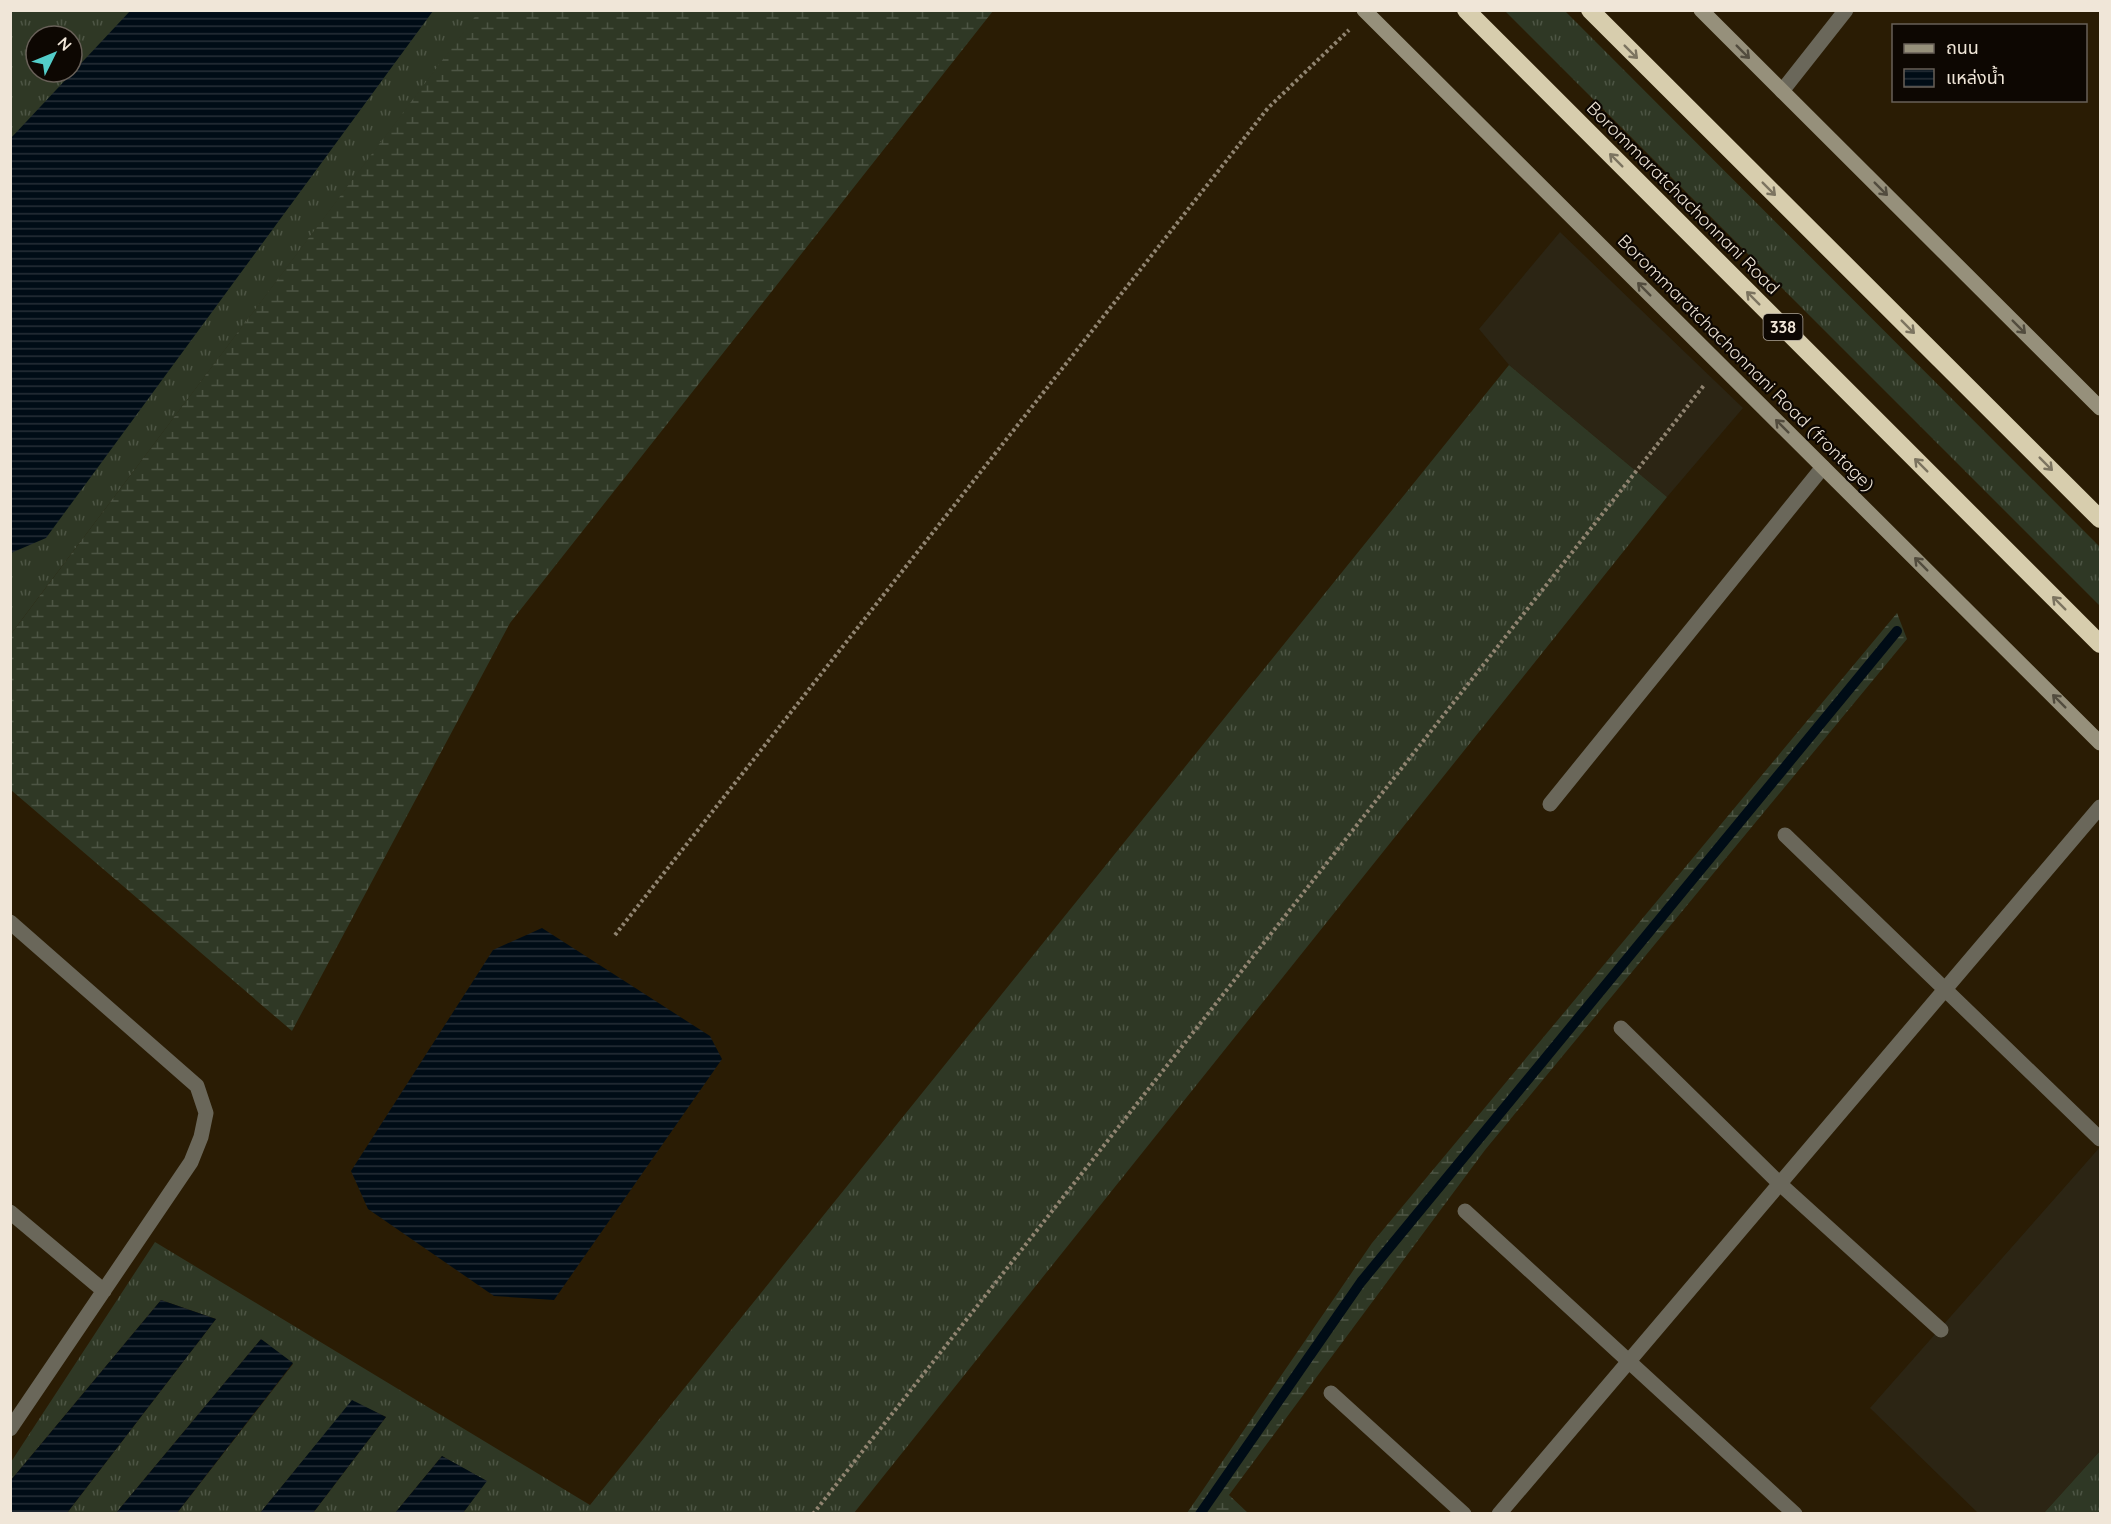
<svg xmlns="http://www.w3.org/2000/svg" width="2111" height="1524" font-family="Quicksand,'Noto Sans Thai',sans-serif">
	<style>
		.commercial { fill: #2c2514 }
		.grass { fill: url(#grass-tufts); fill-rule: evenodd }
		.wetland { fill: url(#wetland-marsh) }
		.water { fill: url(#water-rules) }
		.lines { fill: none; stroke-linecap: round; stroke-linejoin: round }
		.stream { stroke: #000c16; stroke-width: 10 }
		.path { stroke: #908471; stroke-width: 4; stroke-dasharray: 3 3; stroke-linecap: butt }
		.lane { stroke: #6a675a; stroke-width: 15 }
		.street { stroke: #6a675a; stroke-width: 15 }
		.secondary { stroke: #96907b; stroke-width: 15 }
		.highway { stroke: #d7cdad; stroke-width: 18 }
		.oneway { stroke: #7c7460 }
		.oneway2 { stroke: #524c3e }
		.labels { text-anchor: middle; stroke-width: 4.5; stroke-linejoin: round; paint-order: stroke }
		.shield { fill: #0d0702; stroke: #aca398; stroke-width: 1.5 }
		.shield-label { font-size: 16px; font-weight: bold; fill: #f0e6d8 }
		.street-label { font-size: 18px; fill: #f0e6d8; stroke: #0d0702 }
	</style>
	<defs>
		<pattern id="grass-tufts" width="24" height="20" patternUnits="userSpaceOnUse" patternTransform="scale(1.5)"><rect width="24" height="20" fill="#2f3825"/><path d="M3 7l-1-3M5 7V3M7 7l1-3M15 17l-1-3M17 17v-4M19 17l1-3" fill="none" stroke="#4d5544"/></pattern>
		<pattern id="wetland-marsh" width="20" height="14" patternUnits="userSpaceOnUse" patternTransform="scale(1.5)"><rect width="20" height="14" fill="#2f3825"/><path d="M1 5h8M5 5V1M11 12h8M15 12V8" fill="none" stroke="#4d5544"/></pattern>
		<pattern id="water-rules" width="6" height="5" patternUnits="userSpaceOnUse" patternTransform="scale(1.5)"><rect width="6" height="5" fill="#000c16"/><path d="M0 2.5h6" fill="none" stroke="#262f37"/></pattern>
	</defs>
	<rect width="100%" height="100%" fill="#2a1c04"/>
	<path class="commercial" d="M1560 232 1743 408 1667 497 1509 365 1479 329Z
		M2100 1147V1451L2044 1513H1978L1870 1408Z"/>
	<path class="grass" d="M11 11H480L11 634ZM36 36H72V72H36Z
		M1505 11H1565L2100 547V606Z
		M1509 365 1667 497 854 1513H463L486 1481 442 1456 395 1513H313L386 1417 352 1401 260 1513H177L293 1364 261 1339 116 1513H67L216 1319 161 1300 11 1480V1462L155 1242 590 1505Z
		M2100 1451V1513H2044Z"/>
	<path class="wetland" d="M480 10 993 11 510 623 292 1031 11 790V634Z
		M1897 613 1907 639 1485 1150 1229 1495 1248 1513H1187L1372 1243Z"/>
	<path class="water" d="M131 10 433 11 46 538 11 553V138Z
		M542 928 710 1036 722 1059 554 1300 494 1296 368 1209 351 1171 493 950Z
		M161 1300 216 1319 67 1513H11V1480Z
		M261 1339 293 1363 177 1513H116Z
		M352 1400 386 1417 313 1513H260Z
		M442 1456 487 1481 463 1513H395Z"/>
	<g class="lines">
		<path class="stream" d="M1200 1514 1361 1282 1897 631"/>
		<path class="path" d="M615 935 1268 108 1349 30
			M813 1514 1705 384"/>
		<path class="lane" d="M1782 91 1846 10
			M1550 804 1823 467"/>
		<path class="street" d="M1785 835 2100 1139
			M10 922 197 1086 206 1113 201 1137 191 1162 10 1429
			M1621 1028 1780 1184 1941 1330
			M1465 1211 1795 1514
			M10 1212 104 1291
			M1331 1393 1464 1514
			M1499 1514 2100 807"/>
		<path class="secondary" d="M1364 10 2100 743
			M1701 10 2100 408"/>
		<path class="highway" d="M1466 10 2100 644
			M1590 10 2100 519"/>
	</g>
	<defs><path id="oneway-shaft" d="M-6 0H5M1.5-3L5.5 0L1.5 3" fill="none" stroke-width="1.6" stroke-linecap="round" stroke-linejoin="round" transform="scale(1.5)"/></defs>
	<g class="oneway">
		<use href="#oneway-shaft" transform="translate(1631 52) rotate(45)"/>
		<use href="#oneway-shaft" transform="translate(1616 160) rotate(-135)"/>
		<use href="#oneway-shaft" transform="translate(1769 189) rotate(45)"/>
		<use href="#oneway-shaft" transform="translate(1753 298) rotate(-135)"/>
		<use href="#oneway-shaft" transform="translate(1908 327) rotate(45)"/>
		<use href="#oneway-shaft" transform="translate(2046 464) rotate(45)"/>
		<use href="#oneway-shaft" transform="translate(1921 465) rotate(-135)"/>
		<use href="#oneway-shaft" transform="translate(2059 603) rotate(-135)"/>
	</g>
	<g class="oneway2">
		<use href="#oneway-shaft" transform="translate(1743 52) rotate(45)"/>
		<use href="#oneway-shaft" transform="translate(1881 189) rotate(45)"/>
		<use href="#oneway-shaft" transform="translate(1644 289) rotate(-135)"/>
		<use href="#oneway-shaft" transform="translate(2019 327) rotate(45)"/>
		<use href="#oneway-shaft" transform="translate(1782 426) rotate(-135)"/>
		<use href="#oneway-shaft" transform="translate(1921 564) rotate(-135)"/>
		<use href="#oneway-shaft" transform="translate(2059 701) rotate(-135)"/>
	</g>
	<g class="labels">
		<rect class="shield" x="1763.5" y="314" width="39" height="26" rx="4.5"/>
		<g class="shield-label">
			<text x="1783" y="333">338</text>
		</g>
		<g class="street-label">
			<text transform="translate(1683 198) rotate(45)" y="6">Borommaratchachonnani Road</text>
			<text transform="translate(1746 363) rotate(45)" y="6">Borommaratchachonnani Road (frontage)</text>
		</g>
	</g>
	<rect width="2111" height="1524" fill="none" stroke="#f0e6d8" stroke-width="24"/>
	<rect x="1892" y="24" width="195" height="78" fill="#0d0702" stroke="#686058" stroke-width="1.5"/>
	<rect x="1904" y="44" width="30" height="9" fill="#96907b" stroke="#686058" stroke-width="1.5"/>
	<text x="1946" y="54" font-size="18" fill="#f0e6d8">ถนน</text>
	<rect x="1904" y="69" width="30" height="18" fill="url(#water-rules)" stroke="#686058" stroke-width="1.5"/>
	<text x="1946" y="84" font-size="18" fill="#f0e6d8">แหล่งน้ำ</text>
	<g transform="translate(54 54) rotate(47)"><circle r="28" fill="#0d0702" stroke="#686058" stroke-width="1.5"/>
	<path d="M0-4.5L10 22L0 15L-10 22Z" fill="#53cdc9"/>
	<text y="-9" font-size="16" font-weight="bold" text-anchor="middle" fill="#f0e6d8">N</text>
	</g>
</svg>
